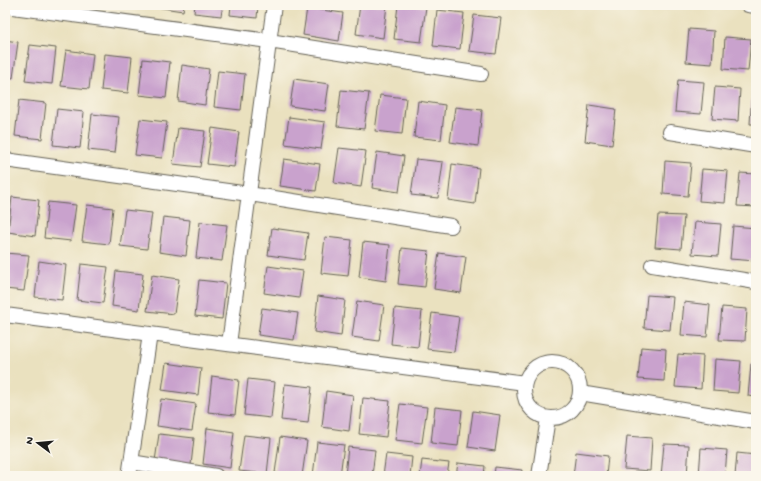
<svg xmlns="http://www.w3.org/2000/svg" width="761" height="481" font-family="'Gochi Hand',sans-serif">
	<style>
		.building { fill: #c9a2cd }
		.lines { fill: none; stroke-linecap: round; stroke-linejoin: round }
		.minor-casing { stroke: #646155; stroke-width: 16 }
		.minor { stroke: #fff; stroke-width: 14 }
	</style>
	<rect width="100%" height="100%" fill="#fbf7ec"/>
	<filter id="ink" filterUnits="userSpaceOnUse"><feTurbulence type="fractalNoise" baseFrequency=".025" numOctaves="2"/><feDisplacementMap in="SourceGraphic" scale="8" xChannelSelector="R" yChannelSelector="G"/><feConvolveMatrix kernelMatrix="1 2 1 2 8 2 1 2 1" color-interpolation-filters="sRGB"/></filter>
	<filter id="wash" filterUnits="userSpaceOnUse"><feTurbulence type="fractalNoise" baseFrequency=".012" numOctaves="4" result="noise"/><feDisplacementMap in="SourceGraphic" scale="16" xChannelSelector="R" yChannelSelector="G"/><feGaussianBlur stdDeviation="0.9" result="paint"/><feColorMatrix in="noise" values="0 0 0 0 0 0 0 0 0 0 0 0 0 0 0 0 0 1.4 0 .05"/><feComposite in="paint" operator="in"/></filter>
	<g filter="url(#wash)">
		<rect width="100%" height="100%" fill="#eae1bf"/>
		<g id="blocks">
			<path class="building" d="M157 5H184L183 11 156 7Z
				M195 5H223L221 16 194 13Z
				M231 5H258L257 18 230 15Z
				M360 5H387L383 38 356 34Z
				M398 5H412L426 7 421 42 394 39Z
				M307 8 343 13 339 41 303 35Z
				M437 10 464 13 460 49 433 46Z
				M474 15 501 18 496 54 469 51Z
				M689 29 714 31 712 64 686 62Z
				M725 37 751 39 748 71 723 69Z
				M5 40 18 42 13 78 5 77Z
				M30 45 56 48 52 84 25 81Z
				M66 50 93 54 89 89 61 86Z
				M105 54 132 57 128 93 101 90Z
				M143 59 170 62 166 98 139 95Z
				M182 65 209 69 205 105 178 101Z
				M218 71 245 74 241 110 214 107Z
				M294 79 329 84 325 111 290 106Z
				M678 80 704 82 701 114 675 112Z
				M715 87 740 89 738 121 712 119Z
				M341 90 369 93 364 129 337 126Z
				M752 91H756V124H750Z
				M380 95 406 98 402 134 375 131Z
				M19 100 46 103 42 139 15 136Z
				M418 101 445 105 441 140 414 137Z
				M589 105 616 109 612 145 585 141Z
				M455 107 482 110 478 146 450 142Z
				M57 109 84 112 80 148 53 145Z
				M92 114 119 117 115 153 88 150Z
				M289 117 325 122 321 149 285 144Z
				M140 119 167 122 162 158 135 155Z
				M178 128 205 131 200 167 173 164Z
				M212 128 239 132 234 167 207 164Z
				M339 148 366 151 361 187 334 183Z
				M377 152 404 156 399 192 372 188Z
				M284 159 320 164 316 191 280 186Z
				M416 159 443 162 438 198 411 195Z
				M665 161 691 163 688 196 663 194Z
				M452 164 479 168 475 204 448 200Z
				M702 169 728 171 725 203 699 201Z
				M740 173 756 174V207L737 206Z
				M12 197 39 200 35 236 8 232Z
				M48 202 76 205 71 241 44 238Z
				M87 205 113 208 109 244 82 241Z
				M125 210 152 213 147 249 120 246Z
				M658 215 684 216 681 249 655 247Z
				M163 217 190 220 186 256 159 252Z
				M200 222 227 225 222 261 196 258Z
				M695 222 721 224 718 256 692 254Z
				M733 226 756 228V261L730 259Z
				M272 228 308 233 304 260 268 255Z
				M325 237 352 240 348 276 321 273Z
				M363 242 390 245 386 281 359 277Z
				M402 248 429 251 425 287 398 284Z
				M5 253 29 255 24 291 5 289Z
				M439 253 466 257 461 293 434 289Z
				M39 261 66 265 62 300 35 297Z
				M81 264 108 267 103 303 77 300Z
				M268 266 303 271 299 298 264 293Z
				M116 271 143 274 139 310 112 306Z
				M152 275 179 279 174 314 147 311Z
				M199 280 226 283 222 319 195 316Z
				M647 295 673 297 670 330 644 328Z
				M318 296 345 300 341 336 314 332Z
				M357 301 384 305 379 341 352 337Z
				M684 302 710 305 707 337 681 335Z
				M722 307 747 309 745 341 719 340Z
				M262 308 298 313 294 340 258 335Z
				M395 308 422 311 418 347 391 344Z
				M432 313 459 317 454 352 427 349Z
				M641 347 666 349 664 381 638 379Z
				M678 354 703 356 701 389 675 387Z
				M715 359 741 361 738 393 713 391Z
				M166 363 201 368 198 395 162 390Z
				M751 364H756V397L748 396Z
				M212 376 239 380 235 415 208 412Z
				M248 379 275 382 271 418 244 415Z
				M285 384 312 387 308 423 281 420Z
				M326 391 353 395 349 431 322 427Z
				M363 398 390 401 386 437 359 434Z
				M161 399 196 404 192 431 157 426Z
				M400 404 427 407 422 443 395 440Z
				M435 407 462 410 458 446 431 443Z
				M473 411 500 415 495 451 468 447Z
				M207 428 234 432 230 468 203 464Z
				M159 434 194 438 191 465 155 461Z
				M244 435 271 438 267 474 239 471Z
				M627 436 652 438 650 471 624 469Z
				M280 437 307 441 302 476 275 473Z
				M317 442 344 445 340 476H313Z
				M664 444 689 445 687 476H661Z
				M348 447 375 450 372 476H345Z
				M701 448 727 450 725 476H699Z
				M576 452 608 456 606 476H573Z
				M737 453 756 455V476H735Z
				M386 454 412 457 410 476H383Z
				M422 460 449 463 447 476H420Z
				M458 463 485 466 484 476H456Z
				M495 467 522 470 521 476H494Z"/>
		</g>
	</g>
	<g filter="url(#ink)">
		<use href="#blocks" fill-opacity="0" stroke="#646155" stroke-width="1"/>
		<g class="lines">
			<g class="minor-casing">
				<path id="minor" d="M748 5 756 6
					M5 6 269 41 481 74
					M670 132 756 146
					M5 160 249 194 451 226
					M652 265 756 282
					M5 315 525 383
					M229 344 274 5
					M524 390a28 28 0 1 1 56 0a28 28 0 1 1-56 0Z
					M580 393 756 422
					M131 462 216 476
					M129 476 150 334
					M539 476 548 418"/>
			</g>
			<use href="#minor" class="minor"/>
		</g>
	</g>
	<rect width="761" height="481" fill="none" stroke="#fbf7ec" stroke-width="20"/>
	<g transform="translate(38 443) rotate(286)" stroke="#fbf7ec" stroke-width="3" paint-order="stroke">
	<path d="M0-3L7 15L0 10L-7 15Z" fill="#1c1c1c"/>
	<text y="-6" font-size="11" font-weight="bold" text-anchor="middle" fill="#1c1c1c">N</text>
	</g>
</svg>
